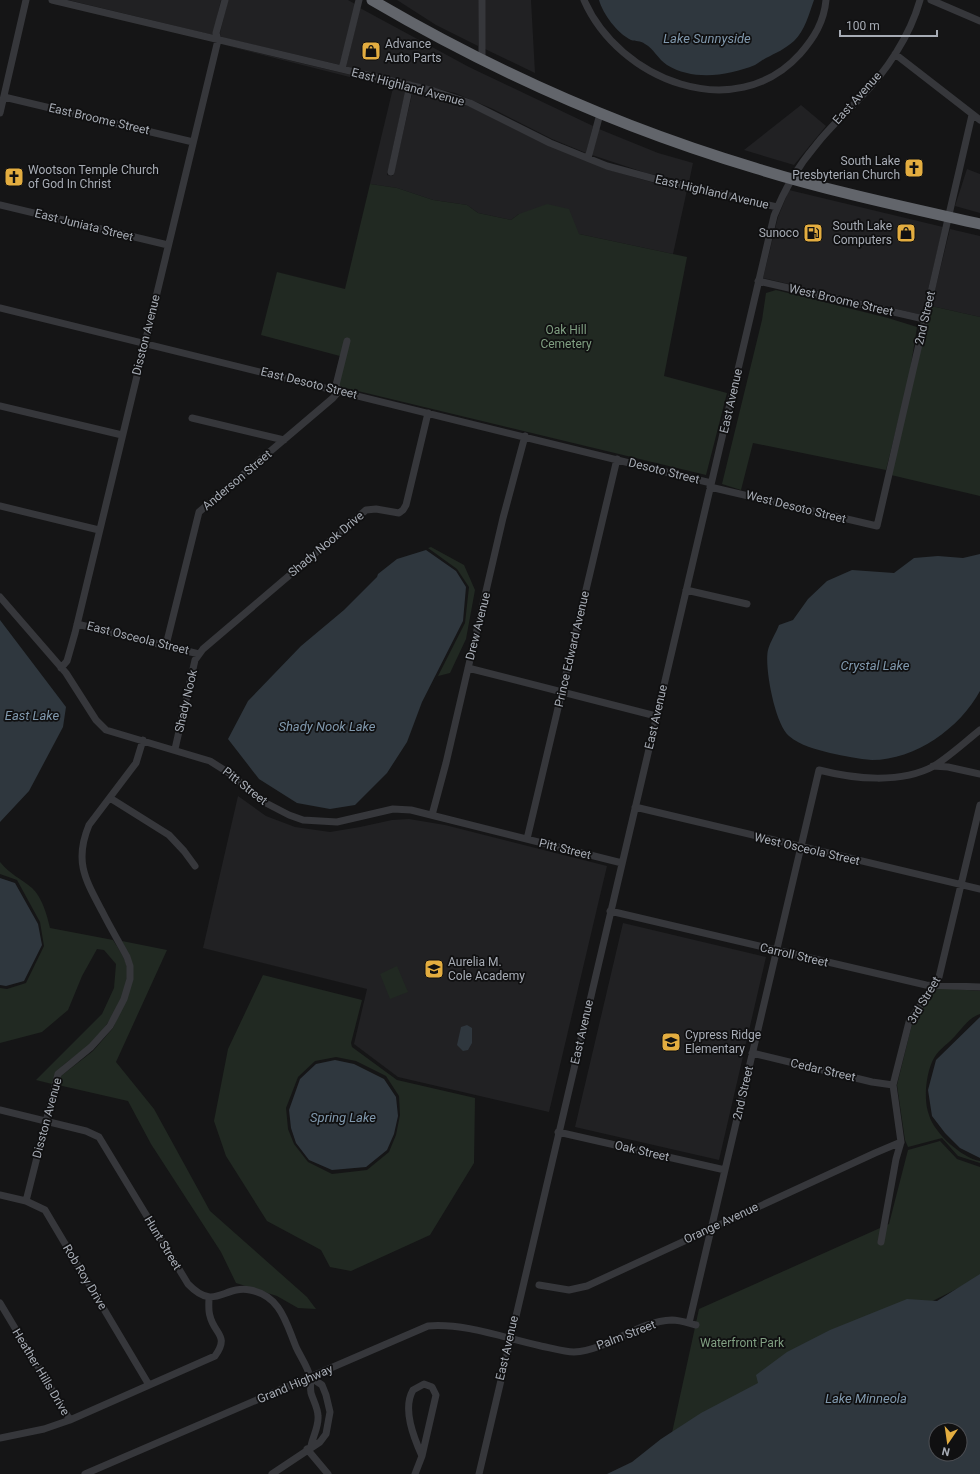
<svg xmlns="http://www.w3.org/2000/svg" width="980" height="1474" font-family="Roboto,sans-serif">
	<style>
		.built { fill: #212123 }
		.green { fill: #212922; fill-rule: evenodd }
		.water { fill: #2f373e; fill-rule: evenodd }
		.lines { fill: none; stroke-linecap: round; stroke-linejoin: round }
		.minor { stroke: #36373b; stroke-width: 7 }
		.highway { stroke: #62656b; stroke-width: 11 }
		.labels { text-anchor: middle; stroke-width: 3.5; stroke-linejoin: round; paint-order: stroke }
		.poi-label { font-size: 12px; fill: #a7acb5; stroke: #101011; text-anchor: start }
		.street-label { font-size: 12px; fill: #a7acb5; stroke: #101011 }
		.park-label { font-size: 12px; fill: #809f82; stroke: #101011 }
		.water-label { font-size: 13px; font-style: italic; fill: #8199ae; stroke: #101011 }
	</style>
	<rect width="100%" height="100%" fill="#151516"/>
	<path class="built" d="M68 0H221L213 35Z
		M228 0H348L355 4 340 65 221 37 220 33Z
		M397 0H479L478 46 436 25Z
		M485 0H531L535 73 485 49Z
		M360 8 469 67 593 126 586 153 552 139 493 109 455 93 346 67Z
		M220 44 406 88 387 175 393 176 413 90 469 106 606 169 665 186 687 190 673 254 579 234 519 214 511 220 478 213 467 205 433 200 397 188 370 184 393 88Z
		M801 105 826 126 794 165 744 150Z
		M599 129 658 153 693 163 689 182 646 173 592 155Z
		M967 169 980 174V213L955 206Z
		M789 190 943 227 922 315 763 278 778 217Z
		M950 229 980 236V317L931 306Z
		M238 796 266 816 295 827 330 832 360 827 392 820 409 819 445 825 607 866 549 1112 398 1077 354 1044 367 989 203 948Z
		M623 923 766 957 719 1160 575 1127Z"/>
	<path class="green" d="M370 184 397 188 433 200 467 205 478 213 511 220 519 214 547 204 569 209 579 234 687 257 664 376 727 393 706 475 333 385 340 356 261 335 277 272 345 289Z
		M776 290 888 318 917 327 909 377 886 470 753 443 741 490 722 484 762 320 766 293Z
		M931 306 980 317V496L891 475Z
		M431 547 464 565 475 590 466 639 450 673 438 676 465 623 469 587 457 569 428 548Z
		M0 862C11 875 20 878 32 888 42 897 47 915 50 928L113 940C118 948 125 958 127 967 131 991 106 1030 89 1045 74 1059 58 1063 52 1084L36 1080 102 1014 114 988 116 964 104 950 97 949 82 976 68 1010 42 1032 0 1043V988L7 989 26 983 44 946 40 922 17 880 0 874Z
		M122 941 167 950 116 1062 154 1109 210 1211 307 1297 316 1309 298 1308 277 1296 236 1283 221 1252 151 1144 128 1101 58 1085 61 1076 93 1051 113 1028 133 980V965Z
		M397 966 408 992 390 999 380 974Z
		M263 975 362 1000 351 1043 352 1047 397 1080 475 1098 474 1163 430 1235 351 1271 330 1267 321 1250 267 1221 226 1156 214 1121 228 1049ZM336 1057 356 1061 386 1076 399 1096 400 1115 396 1135 389 1152 367 1170 332 1174 308 1162 294 1144 288 1129 286 1108 298 1077 315 1061Z
		M943 988 980 991V1014C970 1017 962 1028 955 1036 949 1043 939 1049 934 1058 926 1072 923 1100 929 1115 934 1133 962 1158 980 1161V1163L958 1156 942 1138 908 1147 905 1140 897 1085 912 1024 936 989Z
		M940 1141 957 1159 980 1167V1277L672 1433 699 1309 889 1224 908 1150Z"/>
	<path class="water" d="M599 0H814C809 14 805 30 794 41 785 49 776 53 766 58 762 60 759 63 755 65 728 76 693 81 667 65 658 59 654 49 645 44 640 40 636 42 631 40 617 33 603 14 599 0Z
		M426 550 456 571 466 587 463 621 422 702 407 742 387 773 355 805 330 809 297 803 259 779 228 739 248 701 301 646 344 610 377 577 378 574 397 559Z
		M980 554V691C960 728 915 760 872 760 859 759 844 756 830 753 815 749 801 746 789 736 775 725 764 666 768 650 770 642 776 633 779 625L793 620 808 599 827 581 852 570 894 573 914 558 938 556 963 558Z
		M0 620 66 707 63 727 29 791 0 822Z
		M0 878 15 883 38 924 42 945 24 981 6 986 0 985Z
		M980 1017V1158L960 1148 945 1133 932 1116 928 1090 936 1060Z
		M467 1025 472 1028V1043L468 1050 463 1051 457 1045 461 1027Z
		M335 1060 354 1064 384 1079 396 1097 398 1116 394 1134 387 1150 366 1167 332 1170 309 1160 296 1143 291 1128 289 1110 300 1079 316 1064Z
		M980 1274V1474H607L632 1462 661 1439 701 1413 758 1383 756 1375 787 1352 830 1330 907 1299 937 1301ZM936 1430H960V1454H936Z"/>
	<g class="lines">
		<path class="minor" d="M52 0 434 91 470 103 550 143 607 166 666 182 692 187 777 207
			M584 0C619 80 735 126 800 54 814 38 824 22 826 0
			M931 0 980 21
			M895 54 980 120
			M482 60V0
			M342 69 359 0
			M4 97 193 142
			M0 113 26 0
			M588 158 600 114
			M391 172 410 85
			M0 205 168 245
			M758 281 924 319
			M0 308 711 483
			M0 406 122 435
			M192 418 284 440
			M710 487 877 526 972 115
			M0 506 99 530
			M686 590 747 604
			M0 597 66 673 96 720 106 730 210 761 229 773 264 802 289 815 303 820 337 822 393 809 411 810 622 863
			M77 624 199 654
			M166 645 199 512 333 398 339 391 336 385 347 341
			M61 668 67 661 75 633 218 40 216 33 225 0
			M468 668 656 716
			M175 749 195 660 203 649 366 510 376 509 399 513 403 510 406 505 428 413
			M933 766 948 767 980 774
			M110 798 169 835 184 851 195 866
			M635 807 980 889
			M432 815 446 763 503 518 525 436
			M527 839 617 459
			M610 911 926 985 980 987
			M752 1053 872 1082 893 1085
			M0 1110 86 1131 99 1137 188 1284C215 1312 223 1285 250 1290 281 1296 286 1323 296 1347 300 1356 308 1367 310 1377 311 1382 310 1388 311 1393 313 1400 318 1408 318 1416 319 1426 313 1436 311 1446
			M558 1132 725 1170
			M0 1195 26 1201 45 1210 149 1385
			M26 1201 58 1074 91 1047 110 1026 124 999 130 979V966L127 957C119 942 110 927 102 911 85 879 74 861 89 825L136 763 143 740
			M881 1242 896 1159 901 1142 893 1085 909 1022 939 977 980 805
			M539 1285 569 1290 587 1286 875 1153 901 1142
			M0 1303 70 1420
			M689 1323 819 770C854 779 901 784 934 766 950 756 965 742 980 730
			M424 1384 432 1387 436 1395 422 1456C414 1438 402 1409 413 1390Z
			M0 1438 44 1429 70 1420 215 1356C230 1335 214 1334 210 1316 208 1310 209 1303 209 1297
			M307 1449 328 1474
			M85 1474 428 1326C466 1323 504 1338 541 1346 552 1348 563 1352 574 1352 609 1350 637 1321 672 1320 680 1320 688 1323 696 1325
			M272 1474 320 1442 326 1434 330 1412 326 1395 322 1385 310 1377
			M415 1474 422 1456
			M479 1474 774 216C784 190 798 166 816 145 829 128 845 114 860 98 886 72 910 36 920 0"/>
		<path class="highway" d="M372 0C493 71 621 128 755 168 829 191 905 207 980 224"/>
	</g>
	<defs>
		<g id="shop-square" transform="scale(1)"><rect x="-9" y="-9" width="18" height="18" rx="4" fill="#e3ad40" stroke="#101011"/><path d="M-5-2.5h2.3a2.7 3.5 0 0 1 5.4 0H5L5.5 6h-11ZM-1.5-2.5h3a1.5 2.3 0 0 0-3 0Z" fill="#111"/></g>
		<g id="church-square" transform="scale(1)"><rect x="-9" y="-9" width="18" height="18" rx="4" fill="#e3ad40" stroke="#101011"/><path d="M-1.2-6h2.4v3.5h3.3v2.4h-3.3V6h-2.4V-.1h-3.3v-2.4h3.3Z" fill="#111"/></g>
		<g id="fuel-square" transform="scale(1)"><rect x="-9" y="-9" width="18" height="18" rx="4" fill="#e3ad40" stroke="#101011"/><path d="M-5.5-6h7V0h2V4h1.3V-2.5L3-4.5l.8-.8L6-3V5H2.5V1h-1V6h-7ZM-4.2-4.7v3.2H.2V-4.7Z" fill="#111"/></g>
		<g id="school-square" transform="scale(1)"><rect x="-9" y="-9" width="18" height="18" rx="4" fill="#e3ad40" stroke="#101011"/><path d="M0-5L7-2L0 1L-7-2ZM-4 1L0 2.5L4 1V4Q0 6-4 4Z" fill="#111"/></g>
	</defs>
	<g fill-rule="evenodd">
		<use href="#shop-square" x="371" y="51"/>
		<use href="#church-square" x="914" y="168"/>
		<use href="#church-square" x="14" y="177"/>
		<use href="#fuel-square" x="813" y="233"/>
		<use href="#shop-square" x="906" y="233"/>
		<use href="#school-square" x="434" y="969"/>
		<use href="#school-square" x="671" y="1042"/>
	</g>
	<g class="labels">
		<g class="poi-label">
			<text x="385" y="48">Advance<tspan x="385" dy="14">Auto Parts</tspan></text>
			<text x="900" y="165" text-anchor="end">South Lake<tspan x="900" dy="14">Presbyterian Church</tspan></text>
			<text x="28" y="174">Wootson Temple Church<tspan x="28" dy="14">of God In Christ</tspan></text>
			<text x="892" y="230" text-anchor="end">South Lake<tspan x="892" dy="14">Computers</tspan></text>
			<text x="799" y="237" text-anchor="end">Sunoco</text>
			<text x="448" y="966">Aurelia M.<tspan x="448" dy="14">Cole Academy</tspan></text>
			<text x="685" y="1039">Cypress Ridge<tspan x="685" dy="14">Elementary</tspan></text>
		</g>
		<g class="street-label">
			<text transform="translate(408 87) rotate(15)" y="4">East Highland Avenue</text>
			<text transform="translate(857 98) rotate(-48)" y="4">East Avenue</text>
			<text transform="translate(99 119) rotate(13)" y="4">East Broome Street</text>
			<text transform="translate(712 192) rotate(13)" y="4">East Highland Avenue</text>
			<text transform="translate(84 225) rotate(14)" y="4">East Juniata Street</text>
			<text transform="translate(841 300) rotate(13)" y="4">West Broome Street</text>
			<text transform="translate(925 318) rotate(-77)" y="4">2nd Street</text>
			<text transform="translate(146 335) rotate(-76)" y="4">Disston Avenue</text>
			<text transform="translate(309 383) rotate(14)" y="4">East Desoto Street</text>
			<text transform="translate(731 401) rotate(-77)" y="4">East Avenue</text>
			<text transform="translate(664 471) rotate(14)" y="4">Desoto Street</text>
			<text transform="translate(237 480) rotate(-40)" y="4">Anderson Street</text>
			<text transform="translate(796 507) rotate(14)" y="4">West Desoto Street</text>
			<text transform="translate(326 544) rotate(-40)" y="4">Shady Nook Drive</text>
			<text transform="translate(478 626) rotate(-76)" y="4">Drew Avenue</text>
			<text transform="translate(138 638) rotate(14)" y="4">East Osceola Street</text>
			<text transform="translate(572 649) rotate(-77)" y="4">Prince Edward Avenue</text>
			<text transform="translate(186 701) rotate(-77)" y="4">Shady Nook</text>
			<text transform="translate(656 717) rotate(-77)" y="4">East Avenue</text>
			<text transform="translate(245 786) rotate(38)" y="4">Pitt Street</text>
			<text transform="translate(565 849) rotate(14)" y="4">Pitt Street</text>
			<text transform="translate(807 849) rotate(13)" y="4">West Osceola Street</text>
			<text transform="translate(794 955) rotate(13)" y="4">Carroll Street</text>
			<text transform="translate(924 1000) rotate(-59)" y="4">3rd Street</text>
			<text transform="translate(582 1032) rotate(-77)" y="4">East Avenue</text>
			<text transform="translate(823 1070) rotate(13)" y="4">Cedar Street</text>
			<text transform="translate(743 1093) rotate(-77)" y="4">2nd Street</text>
			<text transform="translate(47 1118) rotate(-75)" y="4">Disston Avenue</text>
			<text transform="translate(642 1151) rotate(13)" y="4">Oak Street</text>
			<text transform="translate(721 1223) rotate(-25)" y="4">Orange Avenue</text>
			<text transform="translate(163 1243) rotate(59)" y="4">Hunt Street</text>
			<text transform="translate(85 1277) rotate(59)" y="4">Rob Roy Drive</text>
			<text transform="translate(626 1335) rotate(-21)" y="4">Palm Street</text>
			<text transform="translate(507 1348) rotate(-77)" y="4">East Avenue</text>
			<text transform="translate(41 1372) rotate(59)" y="4">Heather Hills Drive</text>
			<text transform="translate(295 1384) rotate(-23)" y="4">Grand Highway</text>
		</g>
		<g class="park-label">
			<text x="566" y="334">Oak Hill<tspan x="566" dy="14">Cemetery</tspan></text>
			<text x="742" y="1347">Waterfront Park</text>
		</g>
		<g class="water-label">
			<text x="707" y="43">Lake Sunnyside</text>
			<text x="875" y="670">Crystal Lake</text>
			<text x="32" y="720">East Lake</text>
			<text x="327" y="731">Shady Nook Lake</text>
			<text x="343" y="1122">Spring Lake</text>
			<text x="866" y="1403">Lake Minneola</text>
		</g>
	</g>
	<g transform="translate(948 1442) rotate(193)"><circle r="19" fill="#101011" stroke="#4c4e53"/>
	<path d="M0-3L7 15L0 10L-7 15Z" fill="#e3ad40"/>
	<text y="-6" font-size="11" font-weight="bold" text-anchor="middle" fill="#a7acb5">N</text>
	</g>
	<path d="M840 30v6h97v-6" fill="none" stroke="#a7acb5" stroke-width="2"/>
	<text x="846" y="30" font-size="12" fill="#a7acb5" stroke="#101011" stroke-width="3" paint-order="stroke">100 m</text>
</svg>
